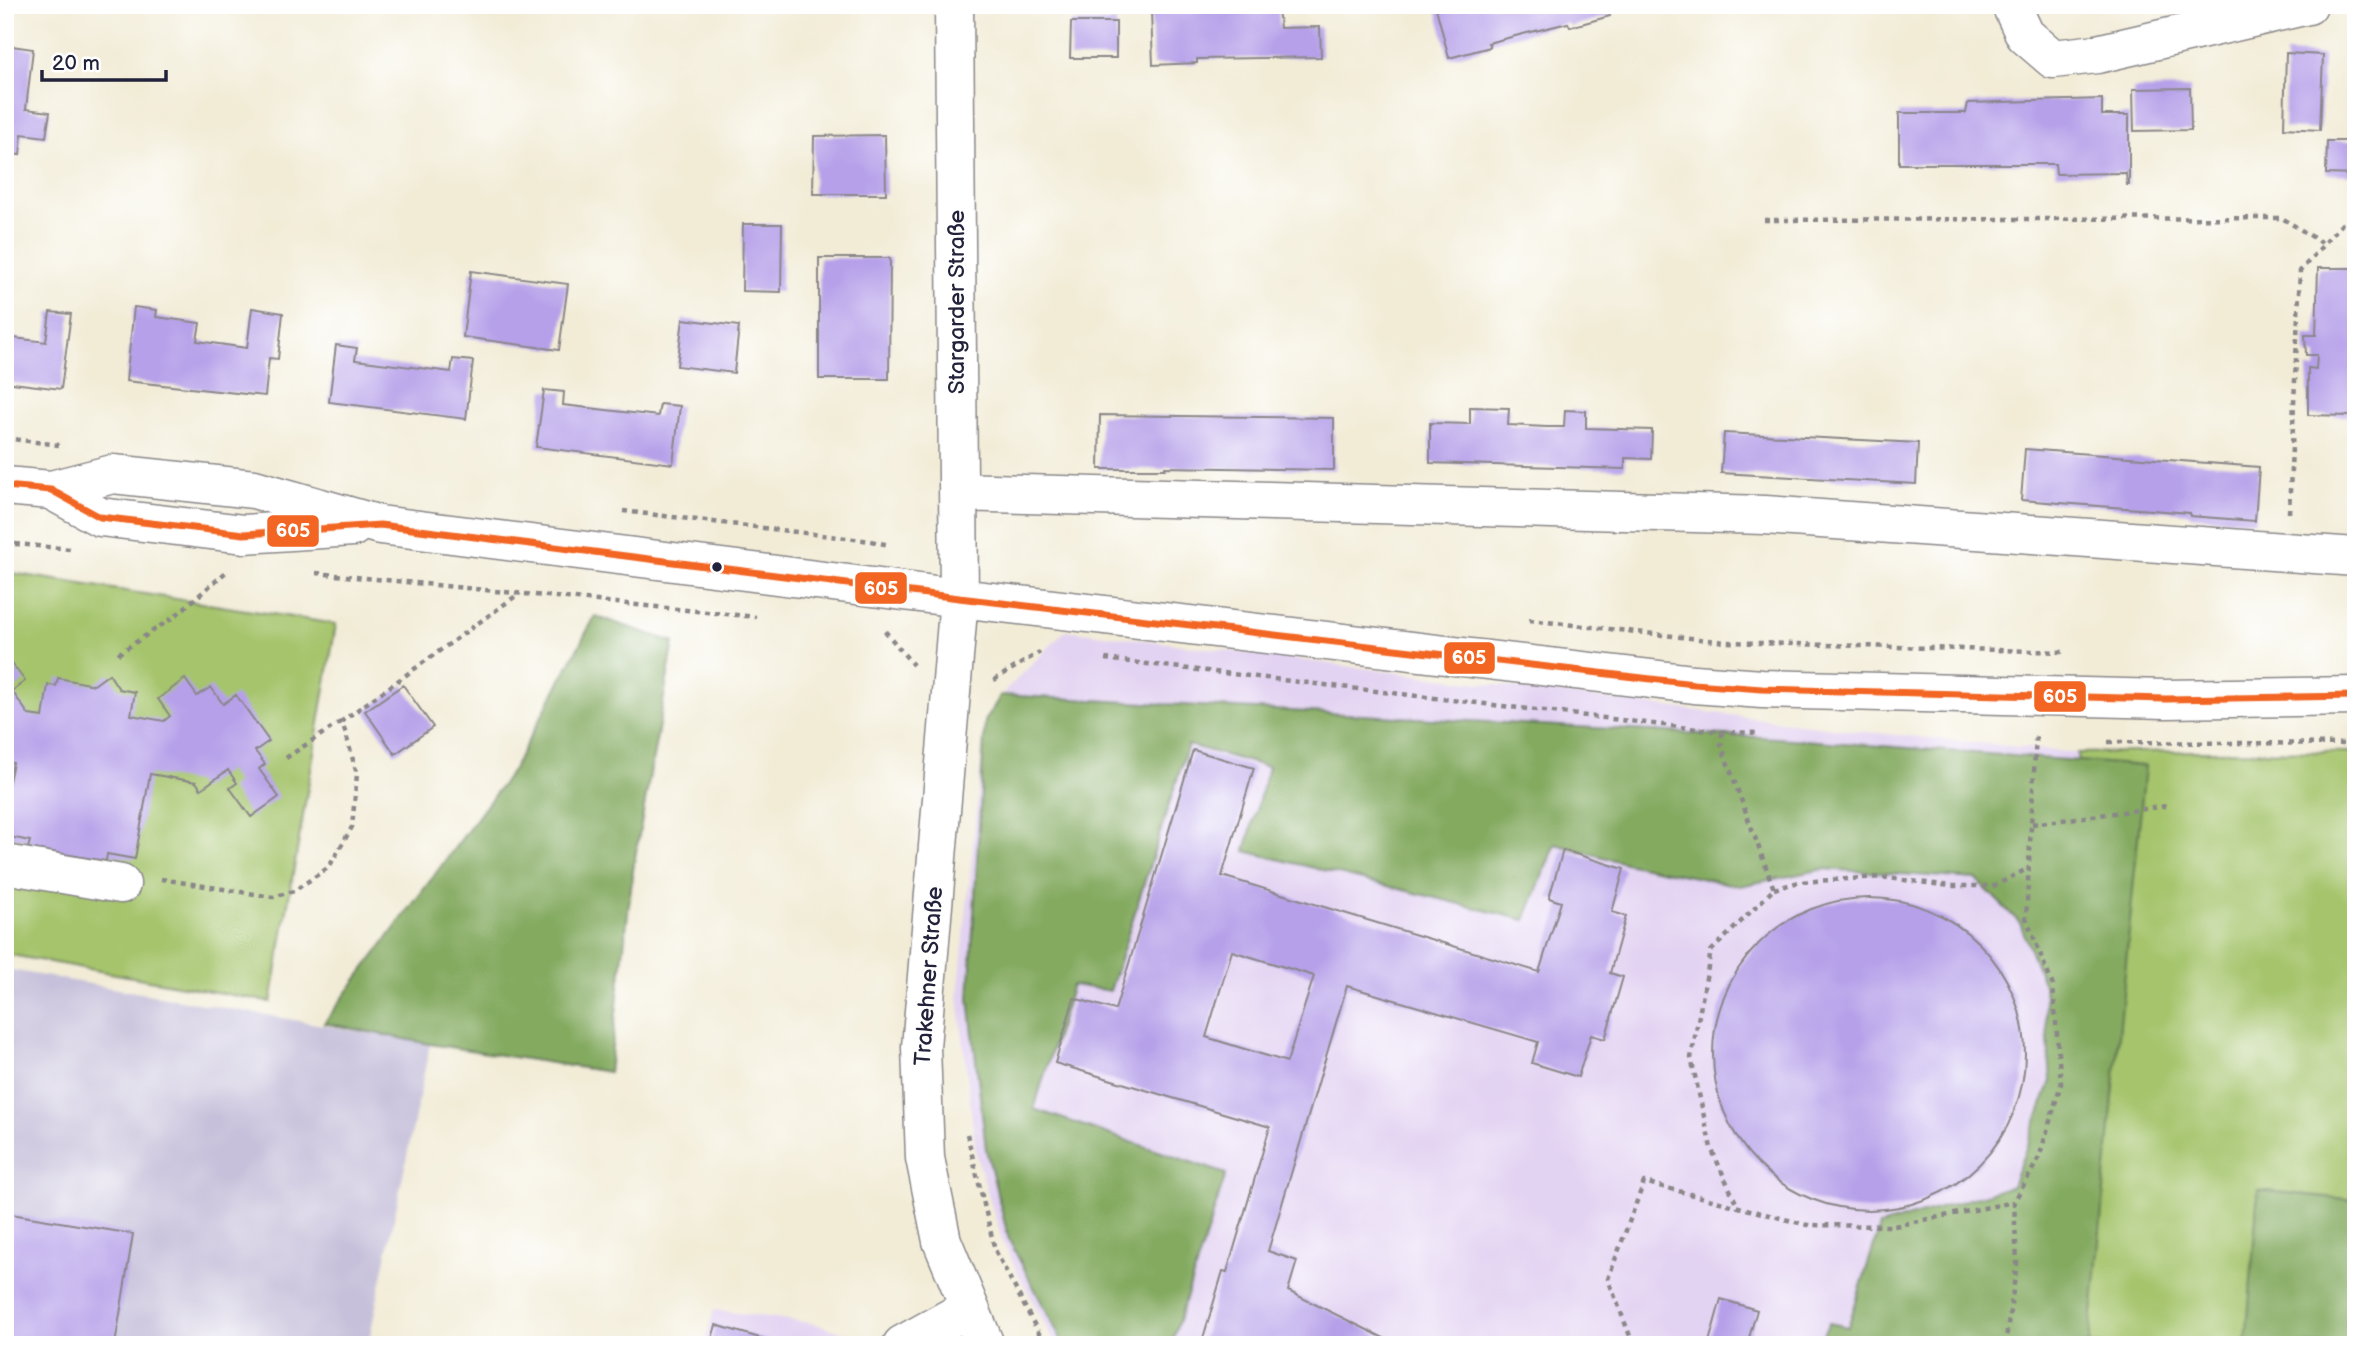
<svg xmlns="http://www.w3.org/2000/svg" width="2361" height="1350" font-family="'Balsamiq Sans',sans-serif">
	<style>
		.built { fill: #e3d3f2 }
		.industrial { fill: #c6c0da }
		.green { fill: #a5c46c; stroke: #647354; stroke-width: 2 }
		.forest { fill: #84aa60; stroke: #53664e; stroke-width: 2 }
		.building { fill: #b6a0e9; fill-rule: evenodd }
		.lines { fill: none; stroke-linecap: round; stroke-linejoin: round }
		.minor-casing { stroke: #8a8789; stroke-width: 41 }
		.path { stroke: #8a8789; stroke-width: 4.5; stroke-dasharray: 5 5; stroke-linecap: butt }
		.minor { stroke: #fff; stroke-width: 38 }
		.bus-1-casing { stroke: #fff; stroke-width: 12 }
		.bus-1 { stroke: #f26522; stroke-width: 7 }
		.bus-dot { fill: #22223b; stroke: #fff; stroke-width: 2.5 }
		.labels { text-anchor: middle; stroke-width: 5; stroke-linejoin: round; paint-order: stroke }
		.street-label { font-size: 23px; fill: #22223b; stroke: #fff }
		.line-badge { stroke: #fff; stroke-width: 2.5 }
		.badge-label { font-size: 19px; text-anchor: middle; font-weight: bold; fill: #fff }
	</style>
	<rect width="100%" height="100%" fill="#fff"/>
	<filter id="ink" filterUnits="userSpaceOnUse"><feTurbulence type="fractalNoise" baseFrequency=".0143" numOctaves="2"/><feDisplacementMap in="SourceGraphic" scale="14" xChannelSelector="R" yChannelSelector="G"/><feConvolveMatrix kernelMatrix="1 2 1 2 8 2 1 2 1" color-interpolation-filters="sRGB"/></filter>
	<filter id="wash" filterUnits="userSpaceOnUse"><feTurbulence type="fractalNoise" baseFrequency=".00686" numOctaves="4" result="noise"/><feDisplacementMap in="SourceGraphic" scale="28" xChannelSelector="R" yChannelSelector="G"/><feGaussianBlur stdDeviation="1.57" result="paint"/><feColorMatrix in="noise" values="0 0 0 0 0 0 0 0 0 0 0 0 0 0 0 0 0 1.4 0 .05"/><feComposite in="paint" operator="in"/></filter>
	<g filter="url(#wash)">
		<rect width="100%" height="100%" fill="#f2ecd7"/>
		<path class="built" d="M1066 630 1848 730 2077 753 2100 1048 2075 1345H1055L1003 1243 976 1154 958 996 985 721 1001 695Z
			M714 1310 812 1323 857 1337 870 1345H704Z"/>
		<path class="industrial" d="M5 969 430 1044 368 1345H5Z"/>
		<path class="green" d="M5 572 336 624 271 1002 5 954Z
			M2198 751 2356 752V1210L2258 1345H2075L2100 1048 2077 753Z"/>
		<path class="forest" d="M595 616 674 642 634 863 609 1072 430 1044 324 1023 512 771Z
			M1001 695 1777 738 2145 766 2089 1345H1817L1829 1323 1848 1327 1880 1226 2012 1186 2051 1081 2044 985 2020 923 1976 879 1824 869 1740 886 1625 863 1555 844 1525 920 1245 851 1268 767 1188 745 1110 991 1072 985 1034 1109 1226 1174 1171 1345H1064L1009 1240 986 1149 969 999 985 721Z
			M2258 1190 2356 1200V1345H2246Z"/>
		<g id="blocks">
			<path class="building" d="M1447 5H1607L1610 16 1570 27 1568 23 1527 33 1488 43 1490 47 1449 58 1436 8Z
				M1700 5H1716V6L1701 10Z
				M1278 7 1280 28 1320 27 1321 57 1197 59V63L1153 65 1151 11Z
				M1071 22H1116V58H1070Z
				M5 45 33 49 26 109 50 112 46 137 22 134 20 155 5 153Z
				M2286 53 2323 55 2320 130 2284 128Z
				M2190 88 2191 130 2134 131 2133 89Z
				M2102 99V115H2129V185H2127L2126 173 2056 174 2055 164H1899V113H1966L1968 103Z
				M885 135 886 194H813L814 136Z
				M2327 141H2356V175L2326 174Z
				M743 224H782L781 292 742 291Z
				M819 258H890L889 379H819Z
				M2318 268H2356V409H2352L2351 416 2308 415V368L2316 369 2317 355H2306L2305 335H2316Z
				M471 271 568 284 559 350 463 337Z
				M134 307 157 310 156 317 200 323 197 341 247 348 252 308 283 313 278 359 269 358 265 396 126 381Z
				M50 312 71 314 61 389 5 382V337L46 342Z
				M683 319 739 326 734 373 677 366Z
				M336 345 357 348 355 360 451 372 453 359 473 361 466 419 329 402Z
				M544 390 564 392 563 405 658 416 660 404 680 406 673 464 536 447Z
				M1470 407 1509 408 1508 425 1547 427H1564L1565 410 1586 411V428L1652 430 1651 459 1625 458V469L1430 463V423L1470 424Z
				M1100 415 1334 418V470L1165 467V469H1099Z
				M1724 433 1918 443 1916 484 1721 473Z
				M2025 449 2259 467 2255 521 2190 516V513L2021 500Z
				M5 654 25 681 12 691 29 715 43 717 48 685 56 686 58 678 94 685 109 674 119 689 135 692 131 715 164 721 170 716 158 699 185 679 197 696 211 687 223 704 236 695 269 741 255 751 265 764 259 769 279 797 251 817 230 788 237 783 228 770 201 789 196 782 150 774 135 859 107 854 106 861 28 848 30 841 5 836V799L13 763 5 761Z
				M403 685 433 727 395 754 365 711Z
				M1193 750 1254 768 1222 876 1539 972 1561 902 1549 898 1563 850 1624 869 1612 912 1626 916 1610 973 1623 977 1605 1039 1591 1035 1578 1077 1532 1063 1538 1042 1347 986 1268 1251 1297 1261 1288 1291 1398 1345H1201L1223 1271 1227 1272 1270 1127 1055 1063 1074 998 1115 1010ZM1232 951 1314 976 1287 1062 1206 1037Z
				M1713 1054a156 156 0 1 1 312 0a156 156 0 1 1-312 0Z
				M5 1213 133 1234 115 1345H5Z
				M1721 1299 1757 1310 1747 1345H1717L1709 1342Z
				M716 1325 780 1344V1345H710Z"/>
		</g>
	</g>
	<g filter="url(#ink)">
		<use href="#blocks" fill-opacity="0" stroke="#8a8789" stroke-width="2"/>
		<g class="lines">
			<g class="minor-casing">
				<path id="minor" d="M954 5 959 598 921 1047 925 1158 942 1241 985 1345
					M2011 5 2025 35 2053 59 2097 54 2308 5
					M5 486 51 490 113 474 254 489 380 525 959 598 1694 684 1762 689 2166 699 2356 696
					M51 490 100 517 244 534 353 527
					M958 492 1765 515 2356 557
					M5 864 121 884
					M902 1345 969 1308"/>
			</g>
			<path class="path" d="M1764 220 2282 218 2324 244 2342 224H2356
				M5 438 59 445
				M623 511 871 541 889 545
				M2289 513 2300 271 2324 244
				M5 543 70 549
				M316 573 756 617
				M1529 620 1726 642 2065 652
				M885 631 913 665
				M118 654 174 617 226 572
				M1105 659 1722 732 1760 733
				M994 680 1040 652
				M1722 732 1721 745 1774 889 1711 951 1691 1058 1711 1148 1738 1207
				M2108 742 2356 744
				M286 758 342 721
				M2032 824 2167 806
				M161 879 273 897 294 891 329 867 352 827 357 774 342 721 520 593
				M1774 889 1799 882 1880 877 1951 886H1994L2029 868
				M967 1134 995 1250 1045 1345
				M1627 1345 1630 1336 1608 1279 1644 1182 1807 1225 1894 1226 2014 1202
				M2005 1345 2017 1263 2014 1202 2039 1158 2061 1084 2053 986 2026 918 2036 735"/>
			<use href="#minor" class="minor"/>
			<g class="bus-1-casing">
				<path id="bus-1" d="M5 486 51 490 100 517 244 534 380 525 959 598 1694 684 1762 689 2166 699 2356 696"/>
			</g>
			<use href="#bus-1" class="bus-1"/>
		</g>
	</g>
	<circle class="bus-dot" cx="717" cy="567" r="6"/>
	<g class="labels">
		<g class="street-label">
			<text transform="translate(956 302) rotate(-90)" y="8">Stargarder Straße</text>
			<text transform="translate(928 976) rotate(-86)" y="8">Trakehner Straße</text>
		</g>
	</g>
	<g class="line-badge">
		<rect x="266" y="514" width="54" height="34" rx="7" fill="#f26522"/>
		<rect x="854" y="571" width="54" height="34" rx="7" fill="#f26522"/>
		<rect x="1443" y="641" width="53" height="34" rx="7" fill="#f26522"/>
		<rect x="2033" y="680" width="54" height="33" rx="7" fill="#f26522"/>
	</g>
	<g class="badge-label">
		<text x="293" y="537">605</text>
		<text x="881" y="595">605</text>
		<text x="1469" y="664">605</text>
		<text x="2060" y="703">605</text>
	</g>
	<rect width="2361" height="1350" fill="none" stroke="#fff" stroke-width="28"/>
	<path d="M42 70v10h124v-10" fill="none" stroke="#22223b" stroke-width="3.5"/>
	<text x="52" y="70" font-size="21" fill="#22223b" stroke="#ffffff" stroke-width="5" paint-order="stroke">20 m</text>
</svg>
